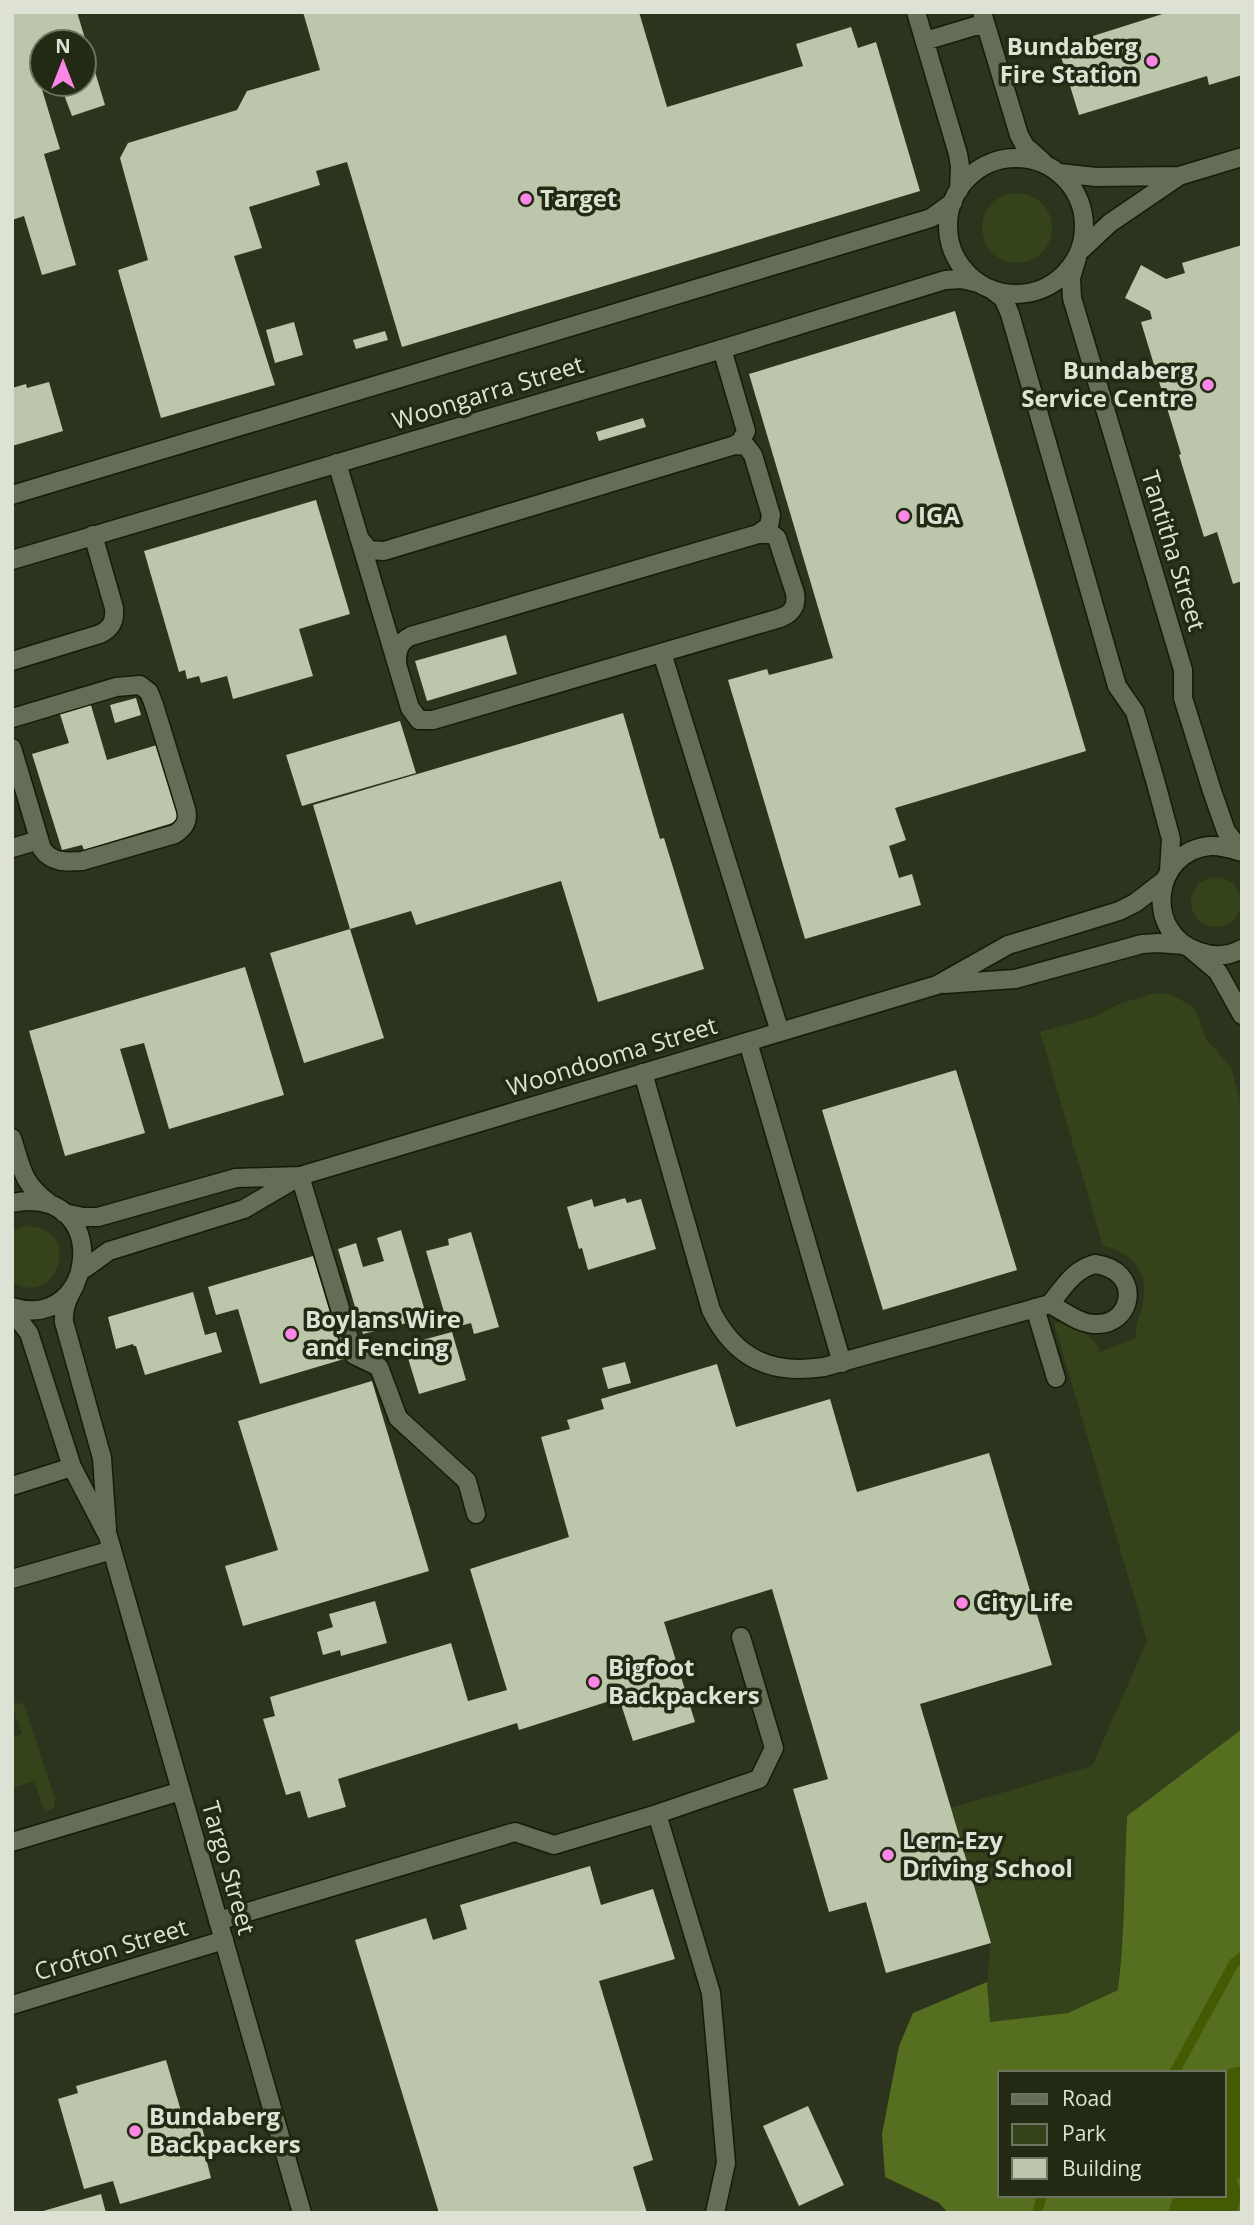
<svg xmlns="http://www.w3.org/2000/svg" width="1254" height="2225" font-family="'Open Sans',sans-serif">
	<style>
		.green { fill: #35431a }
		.forest { fill: #566e20; fill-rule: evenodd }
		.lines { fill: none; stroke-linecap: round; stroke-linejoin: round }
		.stream { stroke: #445b03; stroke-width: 10 }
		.river { stroke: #445b03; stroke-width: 65 }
		.building { fill: #bbc6ab }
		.service-casing { stroke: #141b07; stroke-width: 21 }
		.minor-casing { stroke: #141b07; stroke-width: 21 }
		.tertiary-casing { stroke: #141b07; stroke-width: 21 }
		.service { stroke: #646d55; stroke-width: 18 }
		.minor { stroke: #646d55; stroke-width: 18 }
		.tertiary { stroke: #646d55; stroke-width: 18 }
		.poi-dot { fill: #fb86e5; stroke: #222a14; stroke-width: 2.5 }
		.labels { text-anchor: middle; stroke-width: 7; stroke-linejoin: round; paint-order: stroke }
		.poi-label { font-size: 24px; font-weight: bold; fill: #dde2d5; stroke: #222a14; text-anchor: start }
		.street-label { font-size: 24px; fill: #dde2d5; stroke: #222a14 }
	</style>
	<rect width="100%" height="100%" fill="#2c341e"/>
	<path class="green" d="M982 228a35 35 0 1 1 70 0a35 35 0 1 1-70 0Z
		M1191 902a25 25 0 1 1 50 0a25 25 0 1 1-50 0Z
		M1151 994H1168L1181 1000 1193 1007 1199 1018 1206 1039 1231 1067 1242 1108V1729L1127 1816C1124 1874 1123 1932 1118 1990L1068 2013 989 2022 987 1982 991 1943 951 1808 1092 1766 1147 1641 1054 1323C1073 1319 1093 1334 1100 1352L1136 1338C1134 1323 1143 1311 1144 1296 1147 1267 1128 1251 1103 1246L1040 1032 1094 1017 1119 1004Z
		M25 1226C85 1226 58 1310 12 1282V1231Z
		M21 1703 25 1707 55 1799 54 1808 45 1812 34 1781 12 1788V1738L22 1734 12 1704Z"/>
	<path class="forest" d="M1242 1729V2213H948L939 2203 885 2177 882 2134 899 2046 913 2013 987 1982 990 2022 1068 2013 1118 1990C1125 1932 1124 1874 1127 1816ZM1000 2073H1224V2195H1000Z"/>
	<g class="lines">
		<path class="stream" d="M1174 2073 1234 1963 1242 1957
			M1037 2213 1042 2195"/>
		<path class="river" d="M1224 2149 1242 2099
			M1202 2213 1208 2195"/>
	</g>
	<path class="building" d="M12 12H77L105 105 72 116 60 84H84V42H42V60L34 63 60 149 44 154 76 265 42 275 24 216 12 220Z
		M303 12H639L667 107 803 66 796 44 851 27 858 48 876 42 920 191 402 347 347 162 316 171 320 185 249 207 262 248 234 256 275 385 161 418 118 270 148 260 120 158 128 143 237 110 247 91 320 70Z
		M1169 12H1242V75L1209 85 1207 76 1079 115 1058 47Z
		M1242 245V581L1233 584 1217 532 1204 537 1179 455 1181 454 1141 322 1152 319 1150 311 1125 298 1141 265 1166 279 1185 273 1182 263Z
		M955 311 1086 751 895 808 906 840 889 846 899 878 912 874 921 905 805 939 728 680 767 669 769 675 833 658 749 374Z
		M294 322 303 355 275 363 266 330Z
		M385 331 388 340 356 349 353 340Z
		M49 382 63 431 12 446V388L26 384 27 388Z
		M643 418 646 427 599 441 596 432Z
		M316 500 350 614 299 629 313 676 233 699 227 676 201 683 199 676 187 679 185 670 179 672 144 551Z
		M506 635 517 674 427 701 415 661Z
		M136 698 141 715 115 723 110 705Z
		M90 702 107 760 157 745 179 821 84 850 82 845 62 850 32 754 69 743 59 711Z
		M623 713 660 839 664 838 704 969 598 1002 561 881 416 925 411 911 350 929 313 805Z
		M400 721 416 773 302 806 286 755Z
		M350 929 384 1038 304 1063 270 953Z
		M245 967 284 1095 169 1129 144 1043 120 1049 145 1133 65 1156 29 1031Z
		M956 1070 1017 1270 883 1310 822 1110Z
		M625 1198 627 1203 641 1199 656 1249 588 1270 582 1248 579 1249 567 1207 592 1199 594 1207Z
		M401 1230 427 1318 363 1334 338 1249 356 1243 363 1267 384 1261 377 1238Z
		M471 1232 499 1327 474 1334 471 1323 449 1329 426 1251 449 1245 448 1239Z
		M313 1256 344 1359 260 1384 238 1309 216 1315 208 1287Z
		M193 1292 205 1335 216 1332 222 1352 145 1375 136 1346H134L133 1344 116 1349 108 1317Z
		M452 1332 466 1380 419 1394 404 1345Z
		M625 1362 631 1383 608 1389 602 1368Z
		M717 1364 736 1427 830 1399 857 1492 989 1453 1052 1665 920 1704 991 1943 886 1973 866 1902 829 1912 793 1789 828 1779 772 1589 664 1622 695 1722 633 1741 619 1698 519 1730 517 1723 338 1779 346 1807 308 1818 300 1791 286 1795 263 1719 275 1716 270 1697 451 1643 468 1701 507 1690 470 1569 569 1537 541 1437 570 1429 567 1420 604 1409 601 1399Z
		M372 1381 429 1571 243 1626 225 1566 278 1550 238 1421Z
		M375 1601 387 1643 341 1656 340 1650 323 1655 317 1632 333 1627 329 1614Z
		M590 1866 601 1905 653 1889 675 1959 599 1981 653 2160 633 2167 647 2213H439L355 1940 426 1918 433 1940 467 1929 460 1905Z
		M166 2060 186 2128 201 2124 209 2153 205 2154 211 2178 120 2204 113 2181 84 2189 58 2099 78 2093 76 2086Z
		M808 2106 844 2185 799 2206 763 2126Z
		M101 2194 106 2213H41L40 2212Z"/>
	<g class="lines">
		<g class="service-casing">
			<path id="service" d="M722 349 746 431 741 441 735 445
				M337 463 410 708 419 720H433L780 618C793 613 797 606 795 593L777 538 772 534H758L411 636C399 642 397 650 397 663
				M359 538 369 550 384 551 735 445 746 446 753 455 771 515 769 526 758 534
				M662 653 780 1032
				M12 661 100 634C112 628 115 621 114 608L93 535
				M12 718 116 687 140 685 149 692 154 705 186 809C189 821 185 827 175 834L82 861C66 862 52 863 42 849L12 748
				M12 848 39 840
				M748 1042 842 1363
				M300 1176 354 1355 379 1367 398 1418 467 1481 476 1514
				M1035 1308 1056 1378
				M12 1486 72 1467
				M12 1579 112 1550
				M12 1842 181 1791
				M218 1921 515 1832 554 1845 657 1814
				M715 2213 726 2163 711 1993 657 1814 759 1779 774 1748 741 1637"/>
		</g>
		<g class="minor-casing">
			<path id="minor" d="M1192 950 1218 972 1242 1015
				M643 1073 711 1310C735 1359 771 1375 824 1367L1050 1304
				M1095 1264C1143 1270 1134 1326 1095 1324 1080 1324 1063 1311 1050 1304 1063 1288 1074 1269 1095 1264Z
				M12 2005 224 1940"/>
		</g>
		<g class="tertiary-casing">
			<path id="tertiary" d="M916 12 958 154 960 166 959 190
				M982 12 1019 135 1025 146 1043 162
				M925 41 985 23
				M948 226a68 68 0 1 1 136 0a68 68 0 1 1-136 0Z
				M1059 173 1096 177 1179 176 1242 157
				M1080 251 1110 223 1179 176
				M1077 258 1071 278 1072 298 1183 670V698L1212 791 1226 831 1242 852
				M991 289 1003 298 1010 314 1117 686 1135 712 1155 780 1171 839 1169 871
				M12 495 931 218 953 202
				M12 560 722 349 945 280 962 279 978 283
				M1242 852C1232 849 1221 845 1210 846 1152 851 1143 935 1200 952 1214 957 1229 956 1242 949
				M944 984 1015 979 1142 944 1158 943 1184 945
				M12 1138C22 1169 22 1183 49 1203
				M12 1203C113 1183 98 1334 12 1307
				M64 1213 83 1217H98L236 1178 300 1176 937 985 1008 945 1119 911 1135 903 1165 880
				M81 1271 109 1251 244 1209 297 1178
				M75 1285C68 1298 63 1307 64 1322L102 1458 107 1529
				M12 1311 29 1333 72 1467 108 1536 302 2213"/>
		</g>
		<use href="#service" class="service"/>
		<use href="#minor" class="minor"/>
		<use href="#tertiary" class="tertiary"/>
	</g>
	<g class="poi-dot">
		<circle cx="1152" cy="61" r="7"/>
		<circle cx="526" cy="199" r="7"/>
		<circle cx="1208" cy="385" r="7"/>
		<circle cx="904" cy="516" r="7"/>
		<circle cx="291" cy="1334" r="7"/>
		<circle cx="962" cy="1603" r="7"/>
		<circle cx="594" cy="1682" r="7"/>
		<circle cx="888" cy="1855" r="7"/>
		<circle cx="135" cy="2131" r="7"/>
	</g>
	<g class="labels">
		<g class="poi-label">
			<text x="1138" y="55" text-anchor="end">Bundaberg<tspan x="1138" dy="28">Fire Station</tspan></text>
			<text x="540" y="207">Target</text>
			<text x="1194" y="379" text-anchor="end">Bundaberg<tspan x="1194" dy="28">Service Centre</tspan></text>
			<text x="918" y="524">IGA</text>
			<text x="305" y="1328">Boylans Wire<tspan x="305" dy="28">and Fencing</tspan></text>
			<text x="976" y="1611">City Life</text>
			<text x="608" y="1676">Bigfoot<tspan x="608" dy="28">Backpackers</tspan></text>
			<text x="902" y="1849">Lern-Ezy<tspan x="902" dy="28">Driving School</tspan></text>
			<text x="149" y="2125">Bundaberg<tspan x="149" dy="28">Backpackers</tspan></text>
		</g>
		<g class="street-label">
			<text transform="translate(488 393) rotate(-17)" y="8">Woongarra Street</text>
			<text transform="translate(1173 551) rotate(73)" y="8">Tantitha Street</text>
			<text transform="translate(612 1057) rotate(-17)" y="8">Woondooma Street</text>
			<text transform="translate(228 1868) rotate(74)" y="8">Targo Street</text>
			<text transform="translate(111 1950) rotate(-17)" y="8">Crofton Street</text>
		</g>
	</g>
	<rect width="1254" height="2225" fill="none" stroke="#dde2d5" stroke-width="28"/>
	<rect x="998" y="2071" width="228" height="126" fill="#222a14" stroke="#6d7461" stroke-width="2"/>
	<rect x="1012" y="2094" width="35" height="10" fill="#646d55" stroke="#6d7461" stroke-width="2"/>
	<text x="1062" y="2106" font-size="21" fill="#dde2d5">Road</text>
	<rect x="1012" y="2124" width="35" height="21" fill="#35431a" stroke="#6d7461" stroke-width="2"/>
	<text x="1062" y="2141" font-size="21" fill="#dde2d5">Park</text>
	<rect x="1012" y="2158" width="35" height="21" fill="#bbc6ab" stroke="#6d7461" stroke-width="2"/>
	<text x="1062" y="2176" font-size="21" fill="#dde2d5">Building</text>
	<g transform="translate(63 63)"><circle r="33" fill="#222a14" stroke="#6d7461" stroke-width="2"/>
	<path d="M0-5L12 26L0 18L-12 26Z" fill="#fb86e5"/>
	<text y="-10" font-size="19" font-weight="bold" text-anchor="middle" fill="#dde2d5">N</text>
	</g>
</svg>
